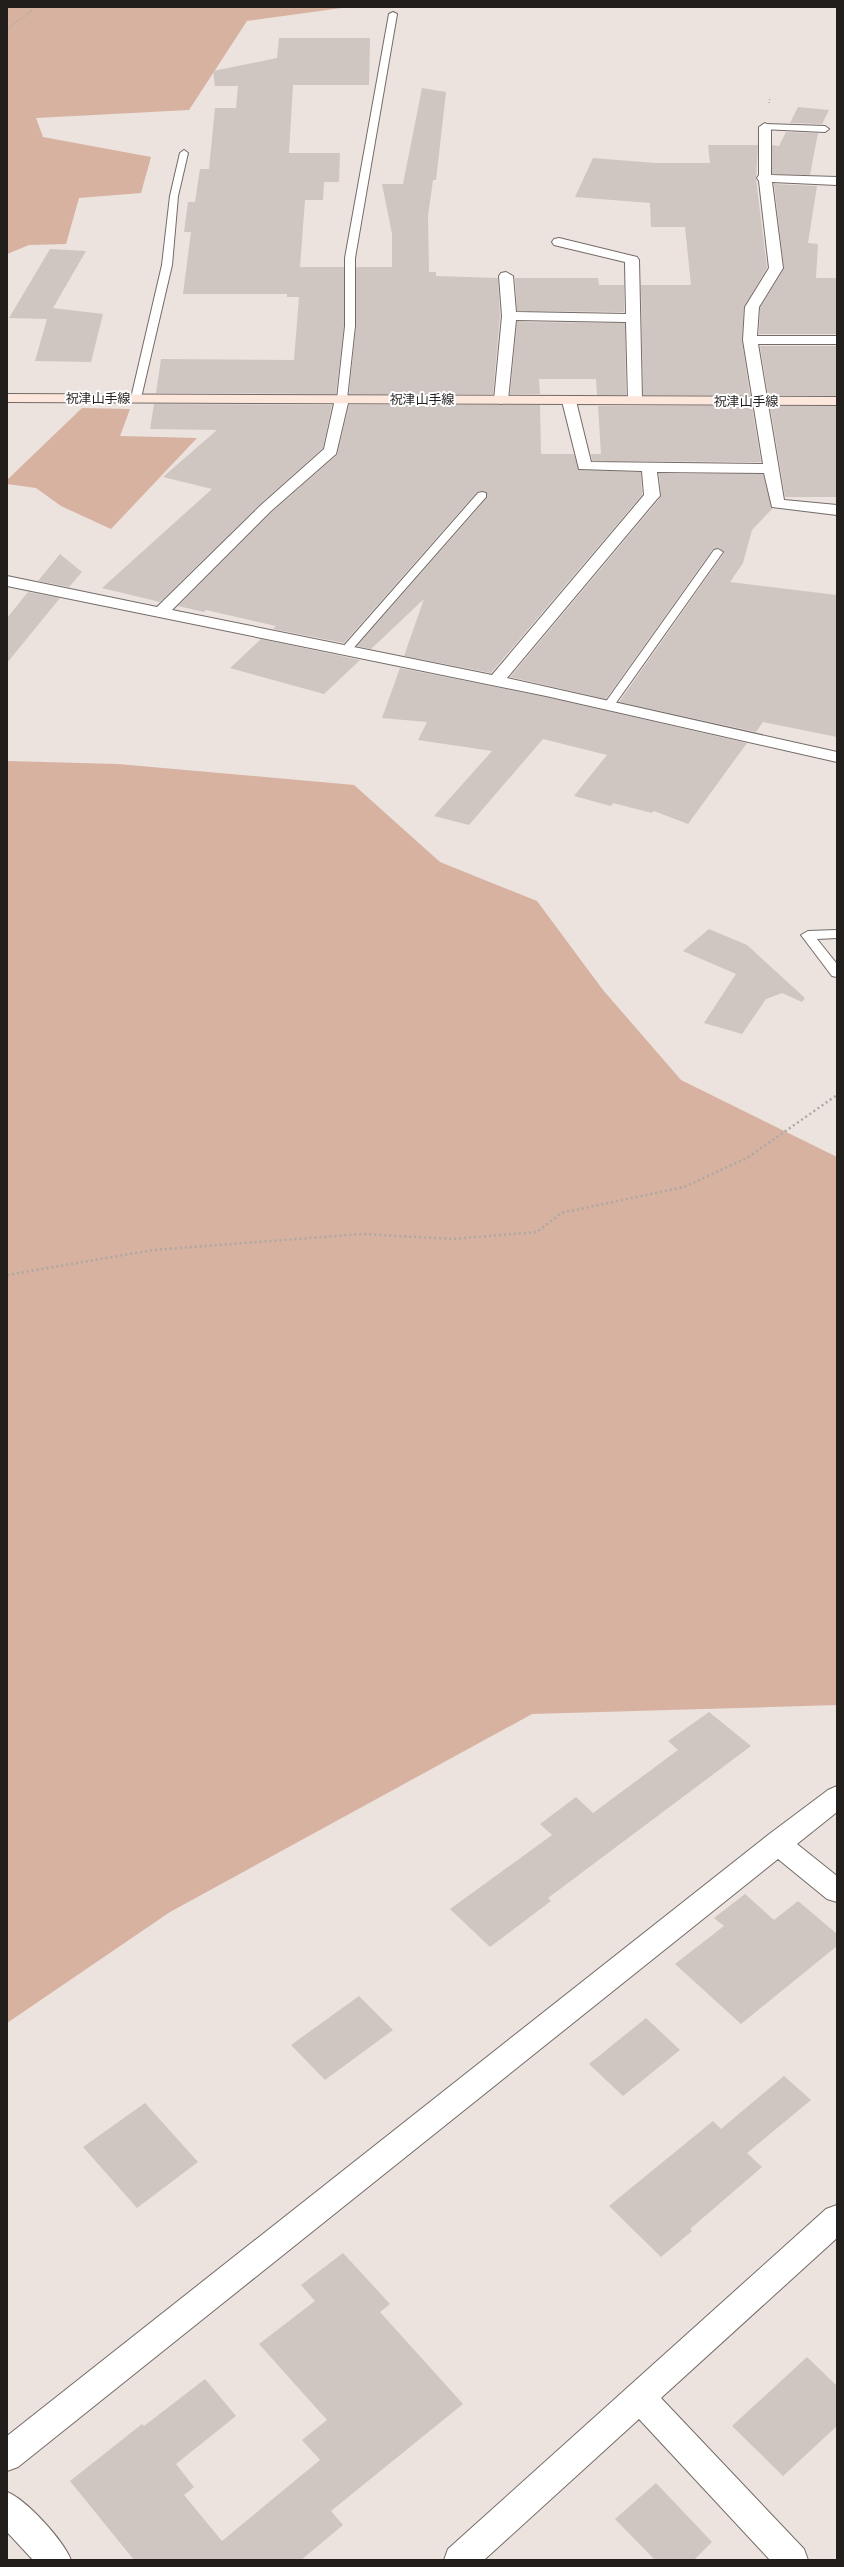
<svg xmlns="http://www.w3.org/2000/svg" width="844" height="2567" font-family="'Space Grotesk','Noto Sans JP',sans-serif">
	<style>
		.green { fill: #d7b2a1 }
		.building { fill: #cfc6c1 }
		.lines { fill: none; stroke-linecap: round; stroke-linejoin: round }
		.lane-casing { stroke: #746b67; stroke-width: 2 }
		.street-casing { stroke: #746b67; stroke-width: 2 }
		.secondary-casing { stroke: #746b67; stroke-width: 2 }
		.path-far1 { stroke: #afa7a3; stroke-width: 1.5; stroke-dasharray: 1 2; stroke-linecap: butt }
		.path { stroke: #afa7a3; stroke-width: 2.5; stroke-dasharray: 2 3; stroke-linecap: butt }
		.lane { fill: #fff; fill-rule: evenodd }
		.street { fill: #fff; fill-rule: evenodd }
		.secondary { fill: #fde7dc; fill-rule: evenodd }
		.labels { text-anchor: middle; stroke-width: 4; stroke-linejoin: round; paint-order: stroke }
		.far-street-label { font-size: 13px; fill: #211e1c; stroke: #fff }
	</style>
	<rect width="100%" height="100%" fill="#ece2de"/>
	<path class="green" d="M7 7H349L247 21 189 110 36 118 43 137 151 157 141 193 79 198 66 244 29 245 7 254Z
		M82 408 130 409 120 436 197 438 111 529 61 506 36 488 7 484V480Z
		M7 761 118 764 354 785 440 862 537 901 603 990 681 1080 837 1157V1705L532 1714 170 1912 7 2023Z"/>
	<path class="building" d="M279 38H370L369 85H293L289 153H340L339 182H324L323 200H305L300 267H344V326L336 394 156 393 161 359 294 360 299 297H287V294H183L191 232H184L188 202H195L200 169H209L215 108H236L238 86H215L213 71 277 58Z
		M422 88 446 92 436 180H433L428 216 429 272H436V276L498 278 500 316 493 394H349L356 326V267H392V234L382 184H403Z
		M798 107 829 110 822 124 790 123Z
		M786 132 818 133 810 175 772 174V145L779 146Z
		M708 145H758L756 179 767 268 744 307 742 340 750 395H643L641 285H691L685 227H651L650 203 575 197 593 158 655 163H710Z
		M774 184 817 186 808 243 818 244 816 278H837V334H759L760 307 784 268Z
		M50 249 86 251 53 308 103 314 91 362 35 361 47 319 9 318Z
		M515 278H598L599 285H624V312L517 311Z
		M517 322 625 323 626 395H597L596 379H539L540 394H510Z
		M760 346H837V396L768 395Z
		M154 404 332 405 323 448 260 504 160 602 102 588 212 489 163 477 217 430 150 429Z
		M349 405H540L541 454H574L579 470 641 472 642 495 491 673 404 656 424 599 371 649 357 646 487 498V492L482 491 477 492 344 643 273 629 276 626 206 610 204 612 178 606 272 512 337 455Z
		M598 406H752L761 462 592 461 591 454H601Z
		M770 406H837V497H785Z
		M659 474H763L772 509 752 530 743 563 730 582 837 595V737L763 722 756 732 619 702 724 553 719 548 713 549 606 699 510 677 661 497Z
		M60 554 82 572 69 587 38 581Z
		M28 592 60 598 7 663V618Z
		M261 639 360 660 324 694 230 668Z
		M400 668 546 697 747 743 688 824 654 811 652 813 613 803 611 806 574 796 607 755 543 739 469 825 434 816 492 751 418 740 427 722 382 718Z
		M709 929 747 945 805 998 802 1002 782 993 766 999 742 1034 704 1023 736 974 683 951Z
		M709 1712 751 1746 548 1898 551 1901 490 1947 450 1909 552 1835 540 1824 576 1797 593 1813 678 1750 668 1741Z
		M745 1894 774 1920 798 1901 837 1934V1946L741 2024 675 1964 724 1926 714 1918Z
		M359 1996 393 2030 325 2080 291 2045Z
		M646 2018 680 2050 623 2096 589 2064Z
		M784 2076 811 2100 747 2153 762 2167 690 2229 692 2231 661 2257 609 2206 713 2121 721 2129Z
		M145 2103 198 2162 137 2208 83 2147Z
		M343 2253 390 2304 380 2312 463 2404 331 2511 343 2525 301 2560H134L70 2481 142 2424 144 2426 205 2379 236 2416 176 2464 194 2487 184 2495 222 2541 320 2460 302 2440 327 2420 259 2344 315 2301 301 2285Z
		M807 2357 837 2386V2426L783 2476 732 2426Z
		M656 2483 712 2542 694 2560H655L615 2519Z"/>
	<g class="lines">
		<g class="lane-casing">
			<path id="lane" d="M393 12 397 14 355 258V326L347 399 342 402 337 399 345 326V258L389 14Z
				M765 124 825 126 829 129 825 132 762 129V125Z
				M184 150 188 153 178 196 172 265 141 398 136 401 131 398 162 265 170 196 180 153Z
				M482 492 486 493V497L350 652H342V648L478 493Z
				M718 549 723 552 613 707H605V703L714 550Z
				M837 930V938L817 939 837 964V977L832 976 801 935 808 931Z"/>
		</g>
		<g class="street-casing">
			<path id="street" d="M765 123 771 127V175L837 177V185L772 182 783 268 759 307 757 336H837V344H758L784 500 837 505V515L772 507 764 473 657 472 660 496 657 499 507 678 837 752V762L546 696 7 586V576L157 607 261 505 324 449 335 399 342 395 349 399 336 454 271 511 172 610 492 675 644 495 642 471 579 469 562 401 564 398 569 397 576 401 591 462 763 464 743 340 745 307 769 268 759 181 757 178 759 175V127Z
				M559 238 637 257 639 260 642 400 640 403H630L628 400 626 322 516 320 508 400 501 404 494 400 502 316 499 276 501 273 506 272 513 276 516 312 626 314 625 262 554 245 552 242 554 239Z
				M837 1786V1812L797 1844 837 1876V1902L827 1899 778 1859 18 2467 7 2471V2436L768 1835 828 1790Z
				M837 2205V2238L661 2398 804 2549 808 2560H770L639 2419 484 2560H444L448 2549 826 2209Z
				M7 2492C27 2500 63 2540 71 2560H33L7 2532Z"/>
		</g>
		<g class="secondary-casing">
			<path id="secondary" d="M7 394 837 397V405L7 402Z"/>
		</g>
		<path class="path-far1" d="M7 29 31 11V7
			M769 103 770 97"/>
		<path class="path" d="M7 1275 153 1250 362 1234 453 1239 537 1232 561 1213 684 1187 747 1158 837 1095"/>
		<use href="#lane" class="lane"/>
		<use href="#street" class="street"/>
		<use href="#secondary" class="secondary"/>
	</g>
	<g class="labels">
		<g class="far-street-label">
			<text x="98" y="403">祝津山手線</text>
			<text x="422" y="404">祝津山手線</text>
			<text x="746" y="406">祝津山手線</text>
		</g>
	</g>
	<rect width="844" height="2567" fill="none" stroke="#211e1c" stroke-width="16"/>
</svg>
